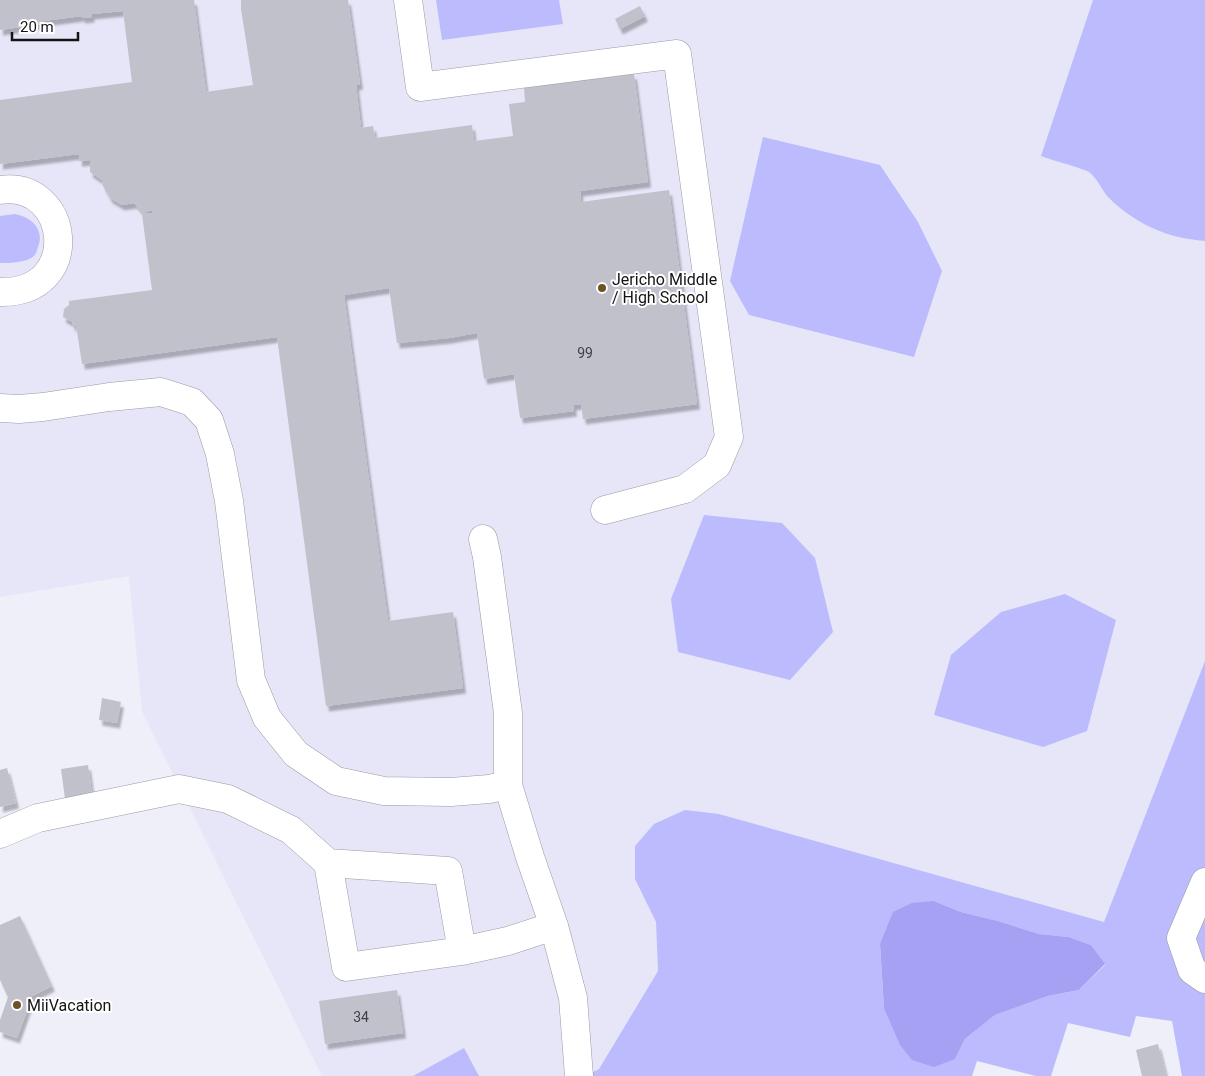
<svg xmlns="http://www.w3.org/2000/svg" width="1205" height="1076" font-family="Roboto,sans-serif">
	<style>
		.built { fill: #e6e6f8 }
		.green { fill: #bbbbfe; fill-rule: evenodd }
		.water { fill: #a5a2f3 }
		.building { fill: #c1c1cb; filter: url(#shadow) }
		.lines { fill: none; stroke-linecap: round; stroke-linejoin: round }
		.minor-casing { stroke: #9a9aa4; stroke-width: 29 }
		.minor { stroke: #fff; stroke-width: 28 }
		.poi-dot { fill: #705226; stroke: #fff; stroke-width: 2 }
		.labels { text-anchor: middle; stroke-width: 4; stroke-linejoin: round; paint-order: stroke }
		.number-label { font-size: 14px; fill: #3f3f44 }
		.poi-label { font-size: 16px; fill: #141417; stroke: #fff; text-anchor: start }
	</style>
	<defs>
		<filter id="shadow"><feDropShadow dx="3" dy="5.5" stdDeviation="1" flood-color="#0004"/></filter>
	</defs>
	<rect width="100%" height="100%" fill="#eeeff9"/>
	<path class="built" d="M0 0H1205V661L1104 922 719 814 635 879 656 922 658 971 599 1069 585 1076H479L464 1048 413 1076H322L142 711 129 576 0 597Z"/>
	<path class="green" d="M436 0H559L563 24 442 40Z
		M1093 0H1205V241C1167 238 1135 224 1108 197 1102 190 1097 178 1089 172 1082 168 1051 160 1041 156Z
		M763 137 880 165 918 222 942 271 914 357 749 315 730 281Z
		M15 214C31 217 45 229 38 247 37 250 36 253 35 255 27 263 10 263 0 263V216Z
		M704 515 782 523 815 558 833 632 790 680 678 652 671 599Z
		M1065 594 1116 620 1087 731 1043 747 934 715 951 655 1001 612Z
		M1205 661V1076H1182L1172 1021 1136 1016 1130 1037 1068 1023 1051 1076H1036L977 1061 972 1076H585L599 1069 658 971 656 922 635 879V846L654 824 685 810 719 814 1104 922ZM934 901 961 912 998 921 1039 934 1069 937 1091 945 1105 965 1079 990 1048 996 995 1015 965 1039 955 1059 884 1008 880 944Z
		M464 1048 479 1076H413Z"/>
	<path class="water" d="M934 901 961 912 998 921 1039 934 1069 937 1091 945 1105 964 1079 990 1048 996 995 1015 965 1039 955 1059 934 1067 912 1060 900 1045 884 1008 880 944 893 912 912 903Z"/>
	<path class="building" d="M0 0H194L206 92 253 85 241 9V0H348L360 84 356 85 361 128 373 126 375 138 472 125 474 141 513 136 509 104 525 102 524 87 634 74 648 182 580 191 581 202 669 190 697 404 583 419 581 404 573 405 574 411 520 418 514 374 484 379 477 333 449 338 397 343 389 288 344 295 388 621 453 612 463 688 326 706 277 337 82 364 76 325 72 326V322L63 317 64 309 69 305V301L152 290 142 214 153 213 152 210 143 213 134 203 122 205 110 198 103 186 102 180 90 172V160L79 161V154L0 164V100L132 82 123 11 91 14 92 17 82 18V16L43 21 44 24 34 25V22L20 24 21 27 0 30Z
		M640 6 645 16 620 29 615 19Z
		M102 698 121 702 117 723 99 720Z
		M88 765 93 802 66 806 61 769Z
		M7 768 16 803 0 807V770Z
		M20 916 52 986 32 996 17 1038 0 1032V1020L8 997 0 980V925Z
		M397 990 403 1033 325 1044 319 1001Z
		M1158 1044 1166 1076H1142L1136 1050Z"/>
	<g class="lines">
		<g class="minor-casing">
			<path id="minor" d="M408 0 420 87 677 54 729 437 717 465 685 489 605 510
				M0 190C71 180 84 294 0 292
				M0 408 19 409 43 407 109 397 161 392 192 402 209 420 220 454 229 501 251 680 267 718 296 754 336 781 384 791 451 792 489 789 508 785
				M483 539 487 557 508 713V785L530 857 554 926 573 998 579 1076
				M0 834 38 818 179 789 228 799 291 830 328 863 346 967 462 951 508 941 554 926
				M328 863 448 871 462 951
				M1205 882 1181 938 1192 970 1205 979"/>
		</g>
		<use href="#minor" class="minor"/>
	</g>
	<g class="poi-dot">
		<circle cx="602" cy="288" r="5"/>
		<circle cx="17" cy="1005" r="5"/>
	</g>
	<g class="labels">
		<g class="number-label">
			<text x="585" y="358">99</text>
			<text x="361" y="1022">34</text>
		</g>
		<g class="poi-label">
			<text x="612" y="285">Jericho Middle<tspan x="612" dy="18">/ High School</tspan></text>
			<text x="27" y="1011">MiiVacation</text>
		</g>
	</g>
	<path d="M12 32v8h66v-8" fill="none" stroke="#141417" stroke-width="2.5"/>
	<text x="20" y="32" font-size="15" fill="#141417" stroke="#ffffff" stroke-width="4" paint-order="stroke">20 m</text>
</svg>
